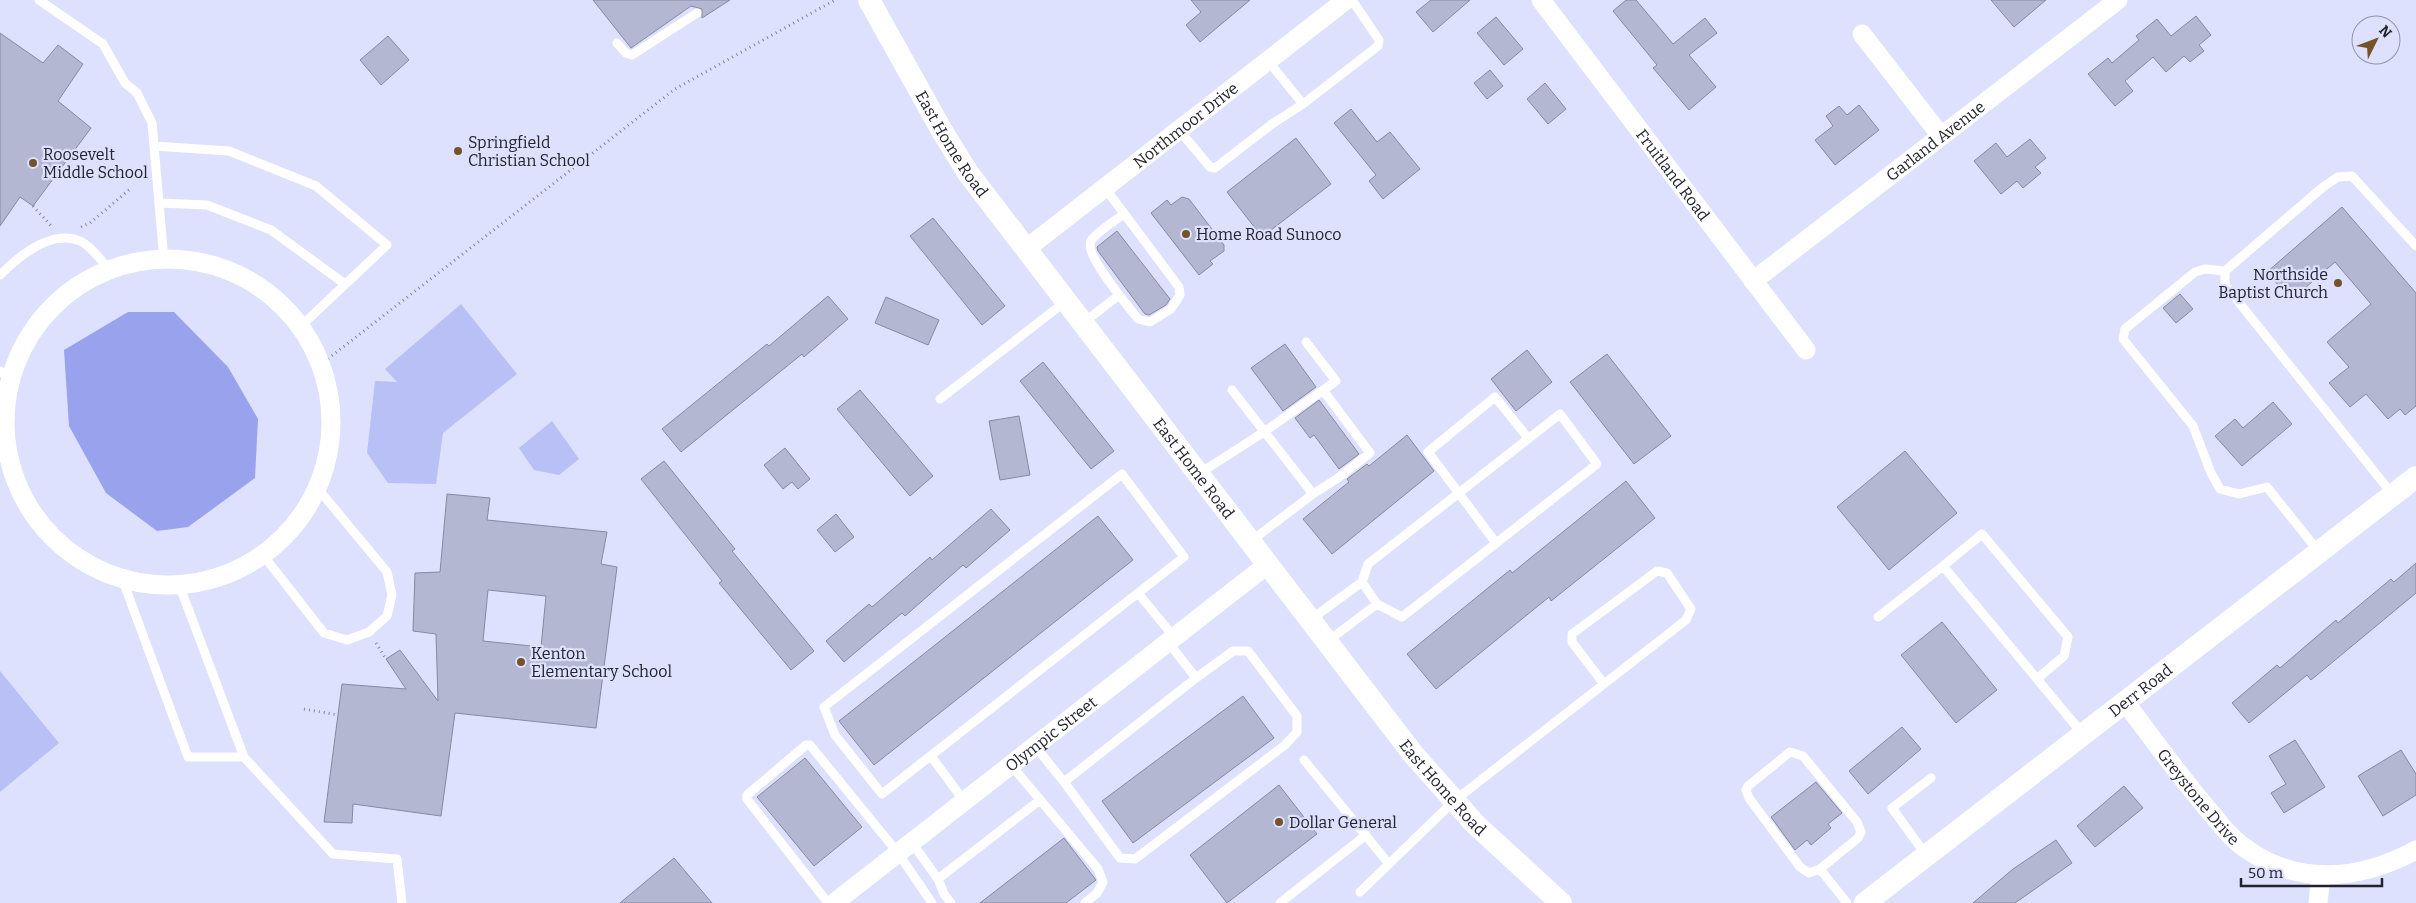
<svg xmlns="http://www.w3.org/2000/svg" width="2416" height="903" font-family="Bitter,serif">
	<style>
		.green { fill: #b9c0f5 }
		.water { fill: #99a2ec }
		.building { fill: #b3b7d1; stroke: #8589a2; fill-rule: evenodd }
		.lines { fill: none; stroke-linecap: round; stroke-linejoin: round }
		.path { stroke: #838699; stroke-width: 3; stroke-dasharray: 1 4; stroke-linecap: butt }
		.service { stroke: #fff; stroke-width: 9 }
		.minor { stroke: #fff; stroke-width: 19 }
		.tertiary { stroke: #fff; stroke-width: 22 }
		.poi-dot { fill: #74522a; stroke: #dde1fd; stroke-width: 2 }
		.labels { text-anchor: middle; stroke-width: 4.5; stroke-linejoin: round; paint-order: stroke }
		.street-label { font-size: 16px; fill: #22232d; stroke: #dde1fd }
		.poi-label { font-size: 16px; fill: #22232d; stroke: #dde1fd; text-anchor: start }
	</style>
	<rect width="100%" height="100%" fill="#dde1fd"/>
	<path class="green" d="M461 304 517 374 443 433 436 484 388 483 367 453 375 381 397 382 385 369Z
		M552 421 579 459 559 475 534 470 519 448Z
		M0 671 59 743 0 792Z"/>
	<path class="water" d="M128 312H174L228 367 258 419 255 478 188 527 157 531 106 493 69 426 64 350Z"/>
	<path class="building" d="M593 0H730L702 18V9L691 6 631 48Z
		M1191 0H1250L1200 42 1186 25 1201 12Z
		M1431 0H1470L1433 32 1416 12Z
		M1626 0H1636L1673 44 1705 18 1717 33 1689 55 1716 87 1689 110 1653 68 1657 65 1613 11Z
		M1991 0H2046L2014 27Z
		M2196 16 2211 35 2199 45 2204 51 2190 62 2184 56 2166 72 2153 57 2125 81 2133 91 2115 106 2088 74 2108 58 2112 63 2139 40 2136 36 2157 19 2171 36Z
		M1496 17 1523 49 1504 65 1477 33Z
		M0 33 43 63 58 45 83 64 58 101 91 128 33 206 20 197 0 226Z
		M388 36 409 60 381 85 360 60Z
		M1490 70 1503 86 1487 99 1474 83Z
		M1545 83 1566 109 1548 124 1527 99Z
		M1859 105 1879 130 1835 165 1815 140 1833 126 1826 116 1839 106 1847 115Z
		M1351 109 1377 142 1390 132 1420 169 1383 199 1369 181 1376 175 1334 123Z
		M1296 138 1331 184 1262 237 1227 192Z
		M2030 139 2046 158 2035 167 2041 173 2023 188 2017 181 2001 194 1974 161 1996 143 2007 157Z
		M1182 197 1189 199 1224 245V251L1210 261 1213 264 1199 275 1151 213 1167 200 1171 205Z
		M2342 207 2416 293V406L2405 415 2400 409 2388 419 2366 394 2350 407 2329 383 2349 367 2327 342 2371 304 2335 262 2291 300 2267 272Z
		M933 218 1005 306 982 325 910 236Z
		M1117 231 1170 299 1166 305 1149 315 1145 314 1098 251 1097 247Z
		M2180 294 2193 309 2176 323 2163 308Z
		M828 296 848 319 804 357 802 354 681 452 662 429 767 344 769 346Z
		M886 297 939 320 928 345 875 323Z
		M1285 344 1316 387 1283 411 1251 368Z
		M1527 350 1552 382 1516 411 1491 379Z
		M1607 354 1671 436 1634 464 1570 382Z
		M1043 362 1114 451 1091 469 1020 381Z
		M860 390 933 476 910 496 837 409Z
		M1319 400 1359 454 1339 469 1314 435 1310 438 1295 418Z
		M2273 402 2292 424 2242 466 2215 436 2235 419 2243 428Z
		M1019 416 1030 475 1000 480 989 421Z
		M1407 435 1434 471 1332 554 1303 519 1349 482 1347 479 1367 464 1369 466Z
		M785 448 810 479 798 489 792 482 783 489 764 465Z
		M1905 451 1957 513 1889 570 1837 507Z
		M664 461 735 549 732 551 814 651 791 670 719 583 722 581 641 479Z
		M1626 481 1655 518 1551 601 1549 597 1436 689 1407 654 1510 570 1512 573Z
		M447 494 490 498 487 520 607 532 601 564 617 567 596 728 455 713 441 816 353 804 352 823 324 822 342 684 406 689 386 659 400 650 438 701 436 634 413 631 415 573 440 572ZM488 590 546 596 541 647 483 641Z
		M991 509 1010 530 966 568 963 565 905 616 902 613 844 662 826 641 869 604 872 607 930 557 932 560Z
		M836 514 854 537 835 552 817 530Z
		M1098 516 1133 560 874 765 839 721Z
		M2416 563V593L2311 680 2307 675 2249 723 2232 703 2277 665 2280 668 2336 620 2338 623 2391 579 2394 582Z
		M1942 622 1997 690 1956 723 1901 655Z
		M1243 696 1274 738 1133 843 1102 801Z
		M1902 727 1921 749 1868 794 1849 771Z
		M2295 740 2325 787 2284 813 2271 793 2286 784 2269 756Z
		M2401 750 2416 774V795L2383 816 2358 776Z
		M805 758 862 827 814 866 757 797Z
		M1816 782 1842 813 1828 824 1831 828 1811 845 1807 840 1795 850 1771 817Z
		M1279 785 1317 834 1227 903 1190 855Z
		M2124 786 2143 808 2095 847 2077 826Z
		M1064 838 1096 880 1066 903H980Z
		M2056 840 2072 863 2015 903H1973L2013 869Z
		M674 858 712 903H620Z"/>
	<g class="lines">
		<path class="path" d="M33 206 53 228
			M81 227 90 223 129 190
			M320 365 675 89 835 0
			M376 643 386 659
			M304 709 338 715"/>
		<path class="service" d="M39 0 103 44 125 83 137 93 152 123 164 260
			M617 43 626 53 632 55 697 13
			M1268 61 1303 104 1378 46 1379 40 1352 0
			M1179 130 1210 167 1215 168 1272 124 1303 104
			M154 146 229 151 316 186 387 245 301 326
			M159 203 207 205 271 230 345 284
			M2225 271V285L2393 495
			M0 275C20 255 53 228 82 242 92 247 102 262 110 270
			M1119 295C1112 285 1085 252 1091 241 1097 231 1115 221 1124 214
			M1083 323 1119 295 1138 319 1150 322 1171 309 1180 295 1179 287 1105 188
			M0 371 12 379
			M1232 390 1313 494 1251 541
			M940 399 1066 301
			M1200 473 1264 432 1336 381 1306 342
			M1313 494 1338 478 1370 453 1323 390
			M1496 543 1428 452 1495 397 1528 438
			M2319 552 2267 487 2239 494 2220 489 2211 473 2193 426 2123 339 2125 329 2195 272 2205 269 2225 271 2323 187 2338 177 2352 176 2416 246
			M263 555 324 633 347 640 369 632 387 616 392 595 387 572 319 490
			M1943 566 1982 534 2068 637 2064 656 2038 678
			M123 581 188 757H244
			M180 587 244 757 333 854 397 859 402 903
			M1138 593 882 794 835 735 824 707 1122 474 1184 557 1138 593 1174 637
			M1878 617 1943 566 2082 733
			M1310 620 1362 582 1368 564 1560 414 1597 464 1402 617 1377 604 1362 582
			M1328 641 1377 604
			M1035 746 1064 782 1196 678 1168 642
			M1790 752 1803 756 1857 822 1861 832 1858 838 1820 869 1809 873 1800 867 1749 798 1746 790 1748 786Z
			M931 756 964 801
			M1304 760 1389 864
			M1011 765 1098 869 1103 882 1097 893 1085 903
			M1064 782 1120 858 1135 859 1285 745 1297 732V716L1248 651H1233L1196 678
			M912 843 938 879 944 894 951 903
			M1926 855 1892 808 1931 778
			M1820 869 1847 903
			M938 879 1040 800
			M1360 892 1454 801 1686 620 1691 609 1667 573 1657 571 1572 634V642L1604 684
			M828 903 747 799V795L806 745H810L898 853 932 903
			M1280 903 1366 835"/>
		<g class="minor">
			<path id="s1" d="M1541 0 1806 350"/>
			<path d="M1862 34 1941 136"/>
			<path id="s2" d="M1026 249 1346 0"/>
			<circle cx="168" cy="422" r="163"/>
			<path id="s3" d="M1753 281 2118 0"/>
			<path id="s4" d="M2125 702C2153 739 2180 777 2211 813 2222 826 2233 841 2248 850 2301 887 2362 879 2416 850"/>
			<path id="s5" d="M834 903 1268 564"/>
			<path d="M2318 903 2321 875"/>
		</g>
		<g class="tertiary">
			<path id="s6" d="M869 0 942 131 968 173 1413 754 1475 824 1561 903"/>
			<path id="s7" d="M1865 903 2416 477"/>
		</g>
	</g>
	<g class="poi-dot">
		<circle cx="458" cy="151" r="5"/>
		<circle cx="33" cy="163" r="5"/>
		<circle cx="1186" cy="234" r="5"/>
		<circle cx="2338" cy="283" r="5"/>
		<circle cx="521" cy="662" r="5"/>
		<circle cx="1279" cy="822" r="5"/>
	</g>
	<g class="labels">
		<g class="street-label">
			<text dy="6" stroke="none"><textPath href="#s2" startOffset="202">Northmoor Drive</textPath></text>
			<text dy="6" stroke="none"><textPath href="#s3" startOffset="230">Garland Avenue</textPath></text>
			<text dy="6" stroke="none"><textPath href="#s6" startOffset="166">East Home Road</textPath></text>
			<text dy="6" stroke="none"><textPath href="#s1" startOffset="219">Fruitland Road</textPath></text>
			<text dy="6" stroke="none"><textPath href="#s6" startOffset="571">East Home Road</textPath></text>
			<text dy="6" stroke="none"><textPath href="#s7" startOffset="348">Derr Road</textPath></text>
			<text dy="6" stroke="none"><textPath href="#s5" startOffset="275">Olympic Street</textPath></text>
			<text dy="6" stroke="none"><textPath href="#s6" startOffset="976">East Home Road</textPath></text>
			<text dy="6" stroke="none"><textPath href="#s4" startOffset="120">Greystone Drive</textPath></text>
		</g>
		<g class="poi-label">
			<text x="468" y="148">Springfield<tspan x="468" dy="18">Christian School</tspan></text>
			<text x="43" y="160">Roosevelt<tspan x="43" dy="18">Middle School</tspan></text>
			<text x="1196" y="240">Home Road Sunoco</text>
			<text x="2328" y="280" text-anchor="end">Northside<tspan x="2328" dy="18">Baptist Church</tspan></text>
			<text x="531" y="659">Kenton<tspan x="531" dy="18">Elementary School</tspan></text>
			<text x="1289" y="828">Dollar General</text>
		</g>
	</g>
	<g transform="translate(2376 40) rotate(48)"><circle r="24" fill="#dde1fd" stroke="#9295aa"/>
	<path d="M0-4L9 19L0 12L-9 19Z" fill="#74522a"/>
	<text y="-8" font-size="14" font-weight="bold" text-anchor="middle" fill="#22232d">N</text>
	</g>
	<path d="M2241 878v8h141v-8" fill="none" stroke="#22232d" stroke-width="2.5"/>
	<text x="2248" y="878" font-size="15" fill="#22232d" stroke="#dde1fd" stroke-width="4" paint-order="stroke">50 m</text>
</svg>
